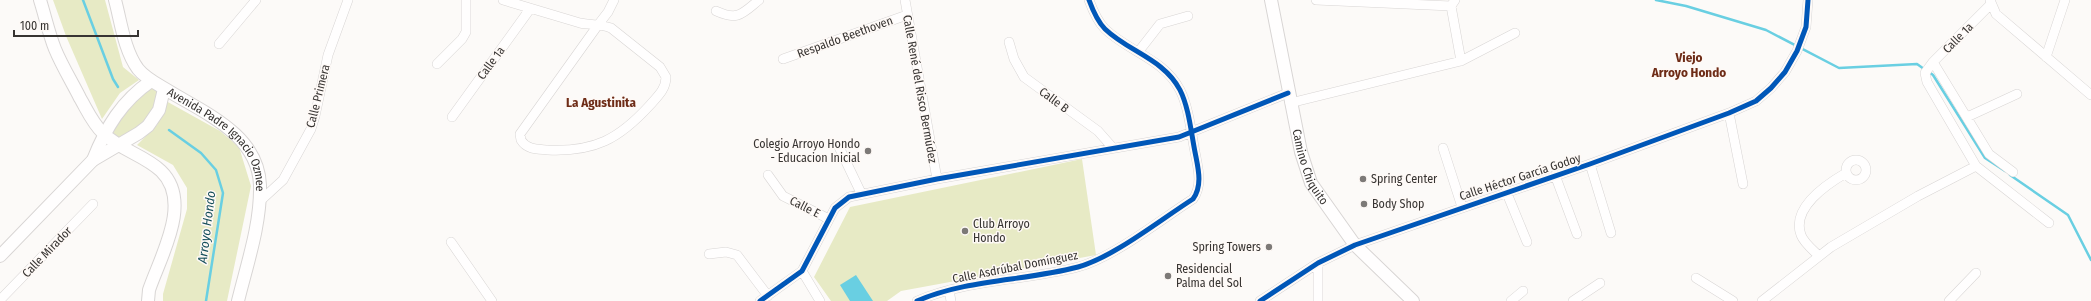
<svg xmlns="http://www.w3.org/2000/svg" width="2091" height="301" font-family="'Fira Sans Condensed',sans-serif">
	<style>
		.green { fill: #e7eac5 }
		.water { fill: #69cfe2 }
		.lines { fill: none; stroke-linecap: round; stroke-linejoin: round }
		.stream { stroke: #69cfe2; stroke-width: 2.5 }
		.street-casing { stroke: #d8d5d4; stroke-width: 10 }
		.secondary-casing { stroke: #d8d5d4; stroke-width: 14 }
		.street { stroke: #fffefe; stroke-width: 9 }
		.secondary { stroke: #fffefe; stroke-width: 12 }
		.cycleway-casing { stroke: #fef9f6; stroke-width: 8 }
		.cycleway { stroke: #0057b8; stroke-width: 5 }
		.poi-dot { fill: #7c7977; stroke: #fef9f6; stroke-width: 1.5 }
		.labels { text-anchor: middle; stroke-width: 3; stroke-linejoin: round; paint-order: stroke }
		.street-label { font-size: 12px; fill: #373432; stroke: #fef9f6 }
		.poi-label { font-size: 12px; fill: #373432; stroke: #fef9f6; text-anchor: start }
		.neighbourhood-label { font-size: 13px; font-weight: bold; fill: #6e2c17; stroke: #fef9f6 }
		.water-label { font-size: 13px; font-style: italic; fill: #164f5b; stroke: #fef9f6 }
	</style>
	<rect width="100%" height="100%" fill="#fcfaf8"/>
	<path class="green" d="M53 0H105L123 67 139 80 120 93 102 119 66 36Z
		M149 87 160 92 149 118 119 140 108 131Z
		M166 101 220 131 239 147 251 186 227 301H163V294L187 209V188L173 165 137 145 157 125Z
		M1082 159 1096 255 901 291 887 301H831L814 277 850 207Z"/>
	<path class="water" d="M856 275 873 301H850L840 285Z"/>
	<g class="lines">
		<path class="stream" d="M83 0 113 79 118 87
			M1656 0 1686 6 1766 30 1839 68 1917 64 1924 69
			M1929 72 1933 75 1985 158 2005 171
			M169 130 201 153 216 170 223 193 206 301
			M2010 175 2068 215 2091 260"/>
		<g class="street-casing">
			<path id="street" d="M503 0 580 23C591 25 601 24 611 28L660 67 666 77C666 89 658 96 650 105 619 139 595 152 548 150 538 149 527 150 521 140L520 134 598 25 608 12 614 0
				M905 0 937 179
				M1316 0 1451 6
				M1455 0 1451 6 1461 61
				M1990 0 1996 14 2091 95
				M1991 4 1933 62 1925 73 1927 82 1976 166 2049 223
				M716 11C738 21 742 14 759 0
				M1009 42 1014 59 1024 77 1098 131 1113 148
				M219 44 256 0
				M1139 51 1160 24 1188 16
				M2046 57 2065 0
				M783 59 907 15
				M1933 62 1989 154 2013 172
				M437 64 462 39 466 32V0
				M1290 103 1461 61 1515 33
				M1729 113 1743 184
				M452 117 530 9
				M1967 117 2017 94
				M839 147 861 193
				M1443 148 1462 207
				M1846 170a10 10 0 1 1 20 0a10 10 0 1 1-20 0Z
				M1590 164 1611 233
				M768 175 783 196 829 219
				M1555 175 1577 234
				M1506 191 1527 242
				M259 202 283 180 311 129 315 116 328 55 348 0
				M451 242 492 301
				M709 254 726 252 737 255 768 296
				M1819 256C1813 250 1804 243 1801 235 1791 208 1827 184 1846 173
				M802 271 820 301
				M1696 278 1733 301
				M949 290 951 301
				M0 300 93 204
				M760 301 802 271 835 208 849 197 937 179 1179 137 1288 93
				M917 301C967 279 1025 281 1078 267 1114 257 1160 220 1193 199 1203 185 1198 168 1195 152 1191 132 1189 108 1180 90 1164 59 1129 52 1105 29 1097 21 1093 11 1089 0
				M1260 301 1318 263 1355 245 1590 164 1729 113 1756 101 1771 88 1785 72 1797 51 1806 27 1808 0
				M1318 301V263
				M1511 301 1523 291
				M1573 301 1600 283
				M1762 301 1831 247 1918 196 1976 166
				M1949 301 1976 273"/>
		</g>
		<g class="secondary-casing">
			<g id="secondary">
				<path d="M40 0C45 16 49 34 55 49 62 66 72 82 80 98 87 110 93 124 103 133 120 150 144 155 161 171 193 202 160 257 149 290L148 301"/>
				<path id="s1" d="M115 0C121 22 124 50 138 69 145 78 157 84 167 90 204 113 258 134 260 185 261 224 247 264 238 301"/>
				<path id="s2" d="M1271 0 1301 152 1311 183 1355 245 1413 301"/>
				<path d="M93 160C106 127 122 101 151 81"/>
				<path d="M0 256 93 160 139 133 148 126 159 110 164 89"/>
			</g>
		</g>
		<use href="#street" class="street"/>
		<use href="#secondary" class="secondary"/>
		<g class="cycleway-casing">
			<path id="cycleway" d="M760 301 802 271 835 208 849 197 937 179 1179 137 1288 93
				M917 301C967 279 1025 281 1078 267 1114 257 1160 220 1193 199 1203 185 1198 168 1195 152 1191 132 1189 108 1180 90 1164 59 1129 52 1105 29 1097 21 1093 11 1089 0
				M1260 301 1318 263 1355 245 1590 164 1729 113 1756 101 1771 88 1785 72 1797 51 1806 27 1808 0"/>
		</g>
		<use href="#cycleway" class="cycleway"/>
	</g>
	<g class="poi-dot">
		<circle cx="868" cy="151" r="4"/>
		<circle cx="1363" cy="179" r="4"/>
		<circle cx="1364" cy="204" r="4"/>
		<circle cx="965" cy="231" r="4"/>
		<circle cx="1269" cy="247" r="4"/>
		<circle cx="1168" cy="276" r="4"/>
	</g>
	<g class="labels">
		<g class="street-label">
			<text transform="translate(845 37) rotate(-20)" y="4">Respaldo Beethoven</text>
			<text transform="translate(1958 38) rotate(-45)" y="4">Calle 1a</text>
			<text transform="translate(491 63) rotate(-54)" y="4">Calle 1a</text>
			<text transform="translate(920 89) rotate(80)" y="4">Calle René del Risco Bermúdez</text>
			<text transform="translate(318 96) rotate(-76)" y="4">Calle Primera</text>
			<text transform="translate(1054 100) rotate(37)" y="4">Calle B</text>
			<text dy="4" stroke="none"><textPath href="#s1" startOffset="183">Avenida Padre Ignacio Ozmee</textPath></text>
			<text dy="4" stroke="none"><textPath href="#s2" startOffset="172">Camino Chiquito</textPath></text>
			<text transform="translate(1520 177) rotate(-18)" y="4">Calle Héctor García Godoy</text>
			<text transform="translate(805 207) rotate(27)" y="4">Calle E</text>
			<text transform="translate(47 252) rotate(-46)" y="4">Calle Mirador</text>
			<text transform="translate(1015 267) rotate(-11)" y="4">Calle Asdrúbal Domínguez</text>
		</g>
		<g class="poi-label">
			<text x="860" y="148" text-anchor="end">Colegio Arroyo Hondo<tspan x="860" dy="14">- Educacion Inicial</tspan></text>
			<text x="1371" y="183">Spring Center</text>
			<text x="1372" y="208">Body Shop</text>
			<text x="973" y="228">Club Arroyo<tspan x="973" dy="14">Hondo</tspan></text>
			<text x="1261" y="251" text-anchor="end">Spring Towers</text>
			<text x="1176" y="273">Residencial<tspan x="1176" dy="14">Palma del Sol</tspan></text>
		</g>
		<g class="neighbourhood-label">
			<text x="1689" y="62">Viejo<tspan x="1689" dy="15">Arroyo Hondo</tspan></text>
			<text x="601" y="107">La Agustinita</text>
		</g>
		<g class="water-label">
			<text transform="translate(206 227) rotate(-83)" y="5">Arroyo Hondo</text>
		</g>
	</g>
	<path d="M14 30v6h124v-6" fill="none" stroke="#373432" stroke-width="2"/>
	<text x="20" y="30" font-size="12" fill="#373432" stroke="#fef9f6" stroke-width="3" paint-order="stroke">100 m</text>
</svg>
